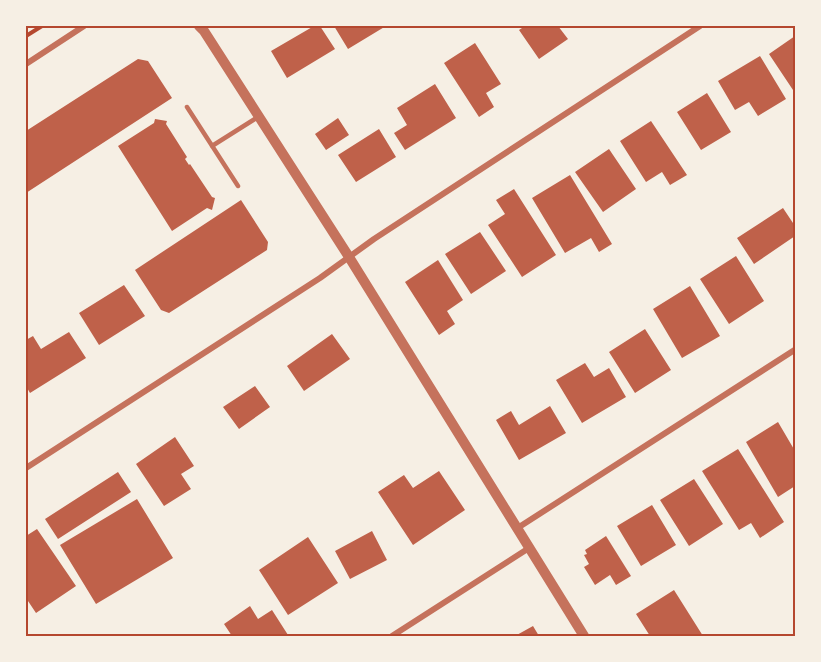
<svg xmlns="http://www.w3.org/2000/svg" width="821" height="662" font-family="Inter,sans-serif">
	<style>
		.building { fill: #bf614a }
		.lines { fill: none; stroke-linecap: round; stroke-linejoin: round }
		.path { stroke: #b5482f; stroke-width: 4 }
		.service { stroke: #c5725c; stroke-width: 4.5 }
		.minor { stroke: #c5725c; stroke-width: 6 }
		.tertiary { stroke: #c5725c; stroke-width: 10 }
		.neatline { fill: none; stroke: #b5482f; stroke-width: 2 }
	</style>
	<rect width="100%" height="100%" fill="#f6efe4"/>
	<path class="building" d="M314 26H320L335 49 287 78 271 51Z
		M334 26H386L348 49Z
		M525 26H558L568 39 539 59 519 30Z
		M795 36V93L769 54Z
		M475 43 501 84 486 93 494 107 479 117 444 63Z
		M760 56 786 99 758 116 749 102 735 110 718 81Z
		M138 59 148 61 172 98 26 193V131Z
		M435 84 456 118 405 150 394 133 407 125 397 108Z
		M707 93 731 132 701 150 677 112Z
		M338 118 349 135 326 150 315 134Z
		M155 119 167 121 166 124 187 157 185 159 189 165 190 164 212 197 215 198 212 210 207 208 172 231 118 146 154 123Z
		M651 121 687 175 670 185 662 172 646 182 620 141Z
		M379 129 396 157 356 182 338 155Z
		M609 149 636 189 603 212 575 172Z
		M570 175 612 244 599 252 591 238 565 253 532 198Z
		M514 189 556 255 522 277 488 225 505 214 496 200Z
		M241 200 268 242 267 250 169 313 161 310 135 270Z
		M783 208 795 226V236L754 264 737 238Z
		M480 232 506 271 471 294 445 254Z
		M736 256 764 301 729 324 700 279Z
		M438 260 463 300 447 311 455 324 439 335 405 282Z
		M124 285 145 316 99 345 79 313Z
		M690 286 720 336 682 358 653 309Z
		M645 329 671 370 635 393 609 352Z
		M69 332 86 358 30 393 26 386V340L33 336 41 349Z
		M332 334 350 359 304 391 287 366Z
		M585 363 594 377 609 368 626 397 582 423 556 380Z
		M255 386 270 407 239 429 223 407Z
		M550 406 566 433 519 460 496 420 511 411 519 425Z
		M778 422 795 451V486L778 497 746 442Z
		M175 437 194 466 181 474 191 489 164 506 136 464Z
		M738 449 784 522 760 538 751 523 739 530 702 471Z
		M439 471 465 510 413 545 378 492 404 475 413 488Z
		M118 472 131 492 58 539 45 519Z
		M694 479 723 524 689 546 660 500Z
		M137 499 173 558 96 604 60 545Z
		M652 505 676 545 641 566 617 526Z
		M37 529 76 586 36 613 26 598V536Z
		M372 531 387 560 350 579 335 551Z
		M606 536 631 576 616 585 610 575 595 585 584 567 589 564 584 555 587 554 585 550Z
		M308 537 338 583 288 615 259 570Z
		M674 590 703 636H650L636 614Z
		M250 606 258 619 272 610 288 635 286 636H232L224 624Z
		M533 626 539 636H515Z"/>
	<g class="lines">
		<path class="path" d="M26 36 42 26"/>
		<path class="service" d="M187 107 238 186
			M212 146 258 117"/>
		<path class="minor" d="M26 64 84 26
			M26 468 320 278 374 239 700 26
			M516 529 796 349
			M392 636 529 548"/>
		<path class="tertiary" d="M199 26 204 31 349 257 584 636"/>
	</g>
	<rect width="821" height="662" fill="none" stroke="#f6efe4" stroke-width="54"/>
	<rect x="27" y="27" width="767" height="608" class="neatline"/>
</svg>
